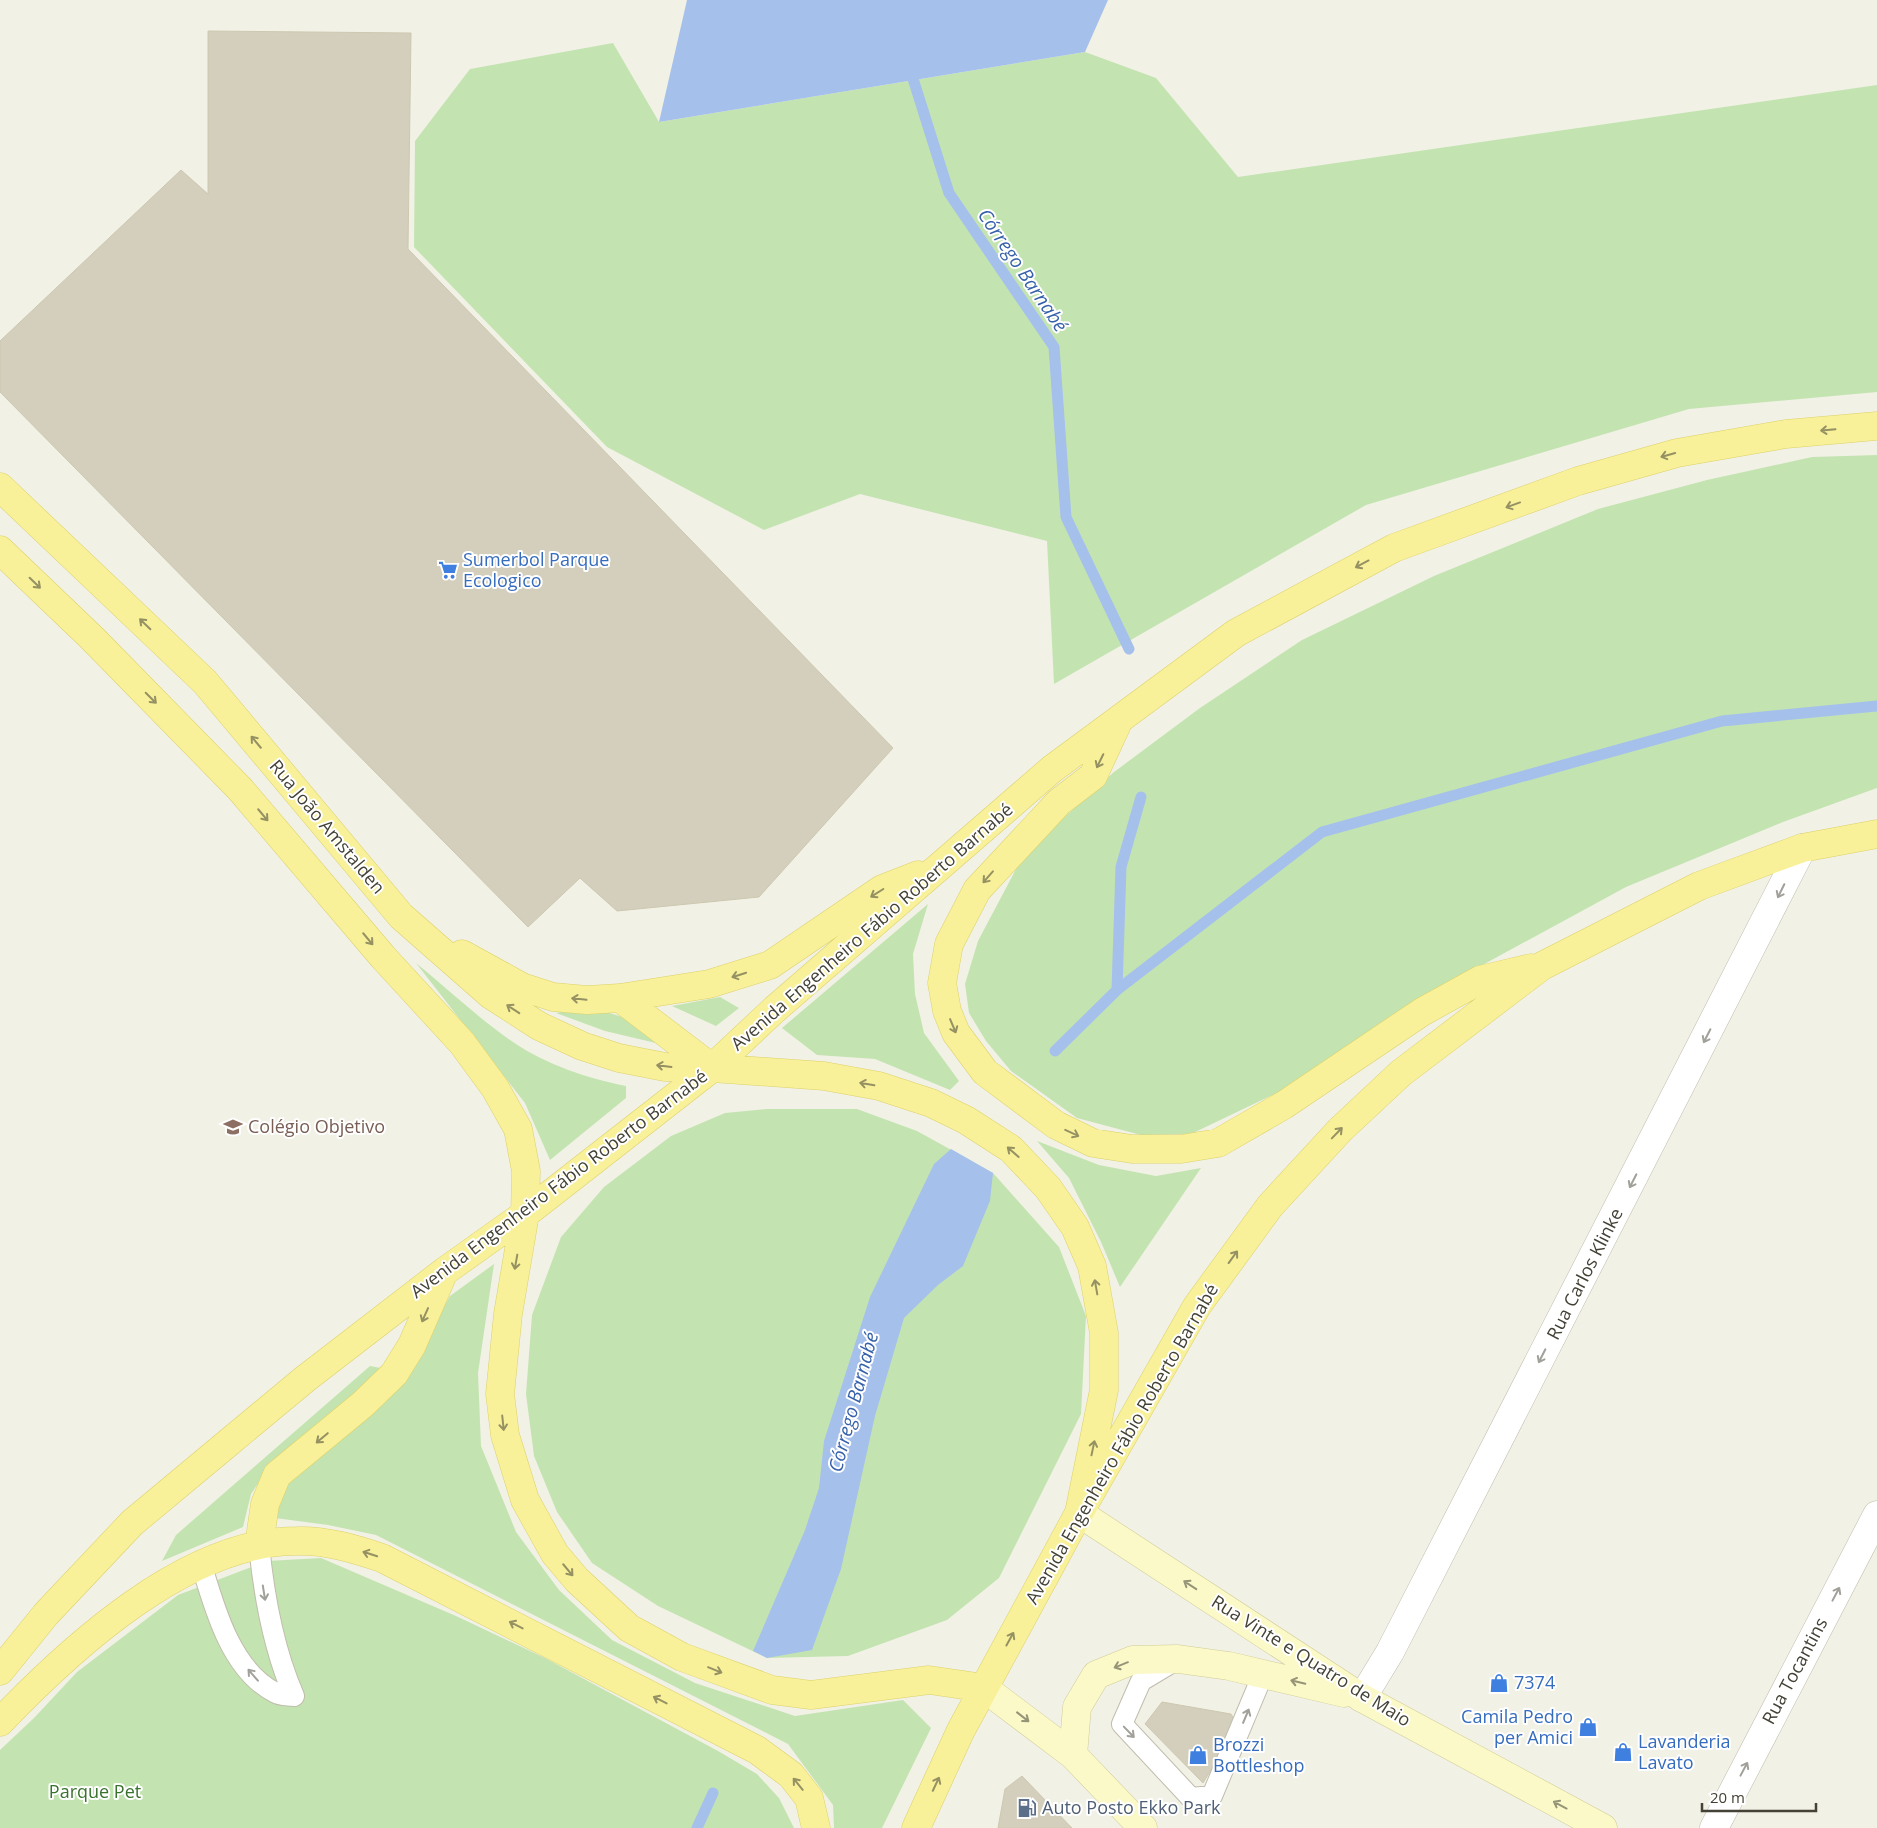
<svg xmlns="http://www.w3.org/2000/svg" width="1877" height="1828" font-family="'Open Sans',sans-serif">
	<style>
		.green { fill: #c3e4b1 }
		.water { fill: #a6c0ec }
		.lines { fill: none; stroke-linecap: round; stroke-linejoin: round }
		.stream { stroke: #a6c0ec; stroke-width: 11 }
		.building { fill: #d3cfbc; stroke: #cdc8b0 }
		.lane-casing { stroke: #c0bdac; stroke-width: 22 }
		.street-casing { stroke: #c0bdac; stroke-width: 29 }
		.secondary-casing { stroke: #cfcc98; stroke-width: 29 }
		.primary-casing { stroke: #dcd16a; stroke-width: 29 }
		.lane { stroke: #fff; stroke-width: 20 }
		.street { stroke: #fff; stroke-width: 28 }
		.secondary { stroke: #fbf9c7; stroke-width: 28 }
		.primary { stroke: #f8f199; stroke-width: 28 }
		.oneway { stroke: #959163 }
		.oneway2 { stroke: #a2a09a }
		.oneway3 { stroke: #969477 }
		.labels { text-anchor: middle; stroke-width: 4; stroke-linejoin: round; paint-order: stroke }
		.shop-label { font-size: 18px; fill: #366cbe; stroke: #fff; text-anchor: start }
		.street-label { font-size: 18px; fill: #444236; stroke: #fff }
		.education-label { font-size: 18px; fill: #785e54; stroke: #fff; text-anchor: start }
		.park-label { font-size: 18px; fill: #39722d; stroke: #fff }
		.service-label { font-size: 18px; fill: #4e5e75; stroke: #fff; text-anchor: start }
		.water-label { font-size: 19px; font-style: italic; fill: #3661aa; stroke: #fff }
	</style>
	<rect width="100%" height="100%" fill="#f2f1e6"/>
	<path class="green" d="M613 43 659 122 1085 52 1156 78 1238 177 1877 85V392L1689 409 1366 505 1054 684 1047 541 860 494 764 530 607 447 414 247 415 141 470 69Z
		M1877 455V788L1783 822 1626 887 1477 968 1279 1092 1191 1134 1141 1135 1077 1118 1011 1071 986 1041 969 1013 965 984 978 941 1024 854 1114 772 1200 708 1302 640 1434 576 1598 509 1707 480 1812 457Z
		M928 904 913 954 915 994 924 1033 959 1081 950 1090 875 1059 817 1055 782 1028Z
		M416 963C448 989 479 1019 513 1042 547 1065 587 1078 626 1086V1098L550 1160 525 1103Z
		M720 997 739 1008 716 1026 672 1006Z
		M588 1007C613 1014 647 1021 660 1044L605 1031 556 1013Z
		M767 1109H857L917 1131 993 1173 1059 1247 1086 1316 1081 1414 999 1578 947 1620 848 1656 767 1658 658 1606 592 1563 557 1512 534 1456 526 1394 532 1315 561 1237 604 1187 671 1136 725 1113Z
		M1037 1141 1099 1165 1156 1176 1201 1168 1120 1287 1101 1242 1069 1178Z
		M494 1264 478 1373 481 1446 516 1532 559 1590 612 1640 695 1683 795 1716 903 1700 931 1728 882 1828H834L833 1805 788 1744 376 1535 328 1525 275 1518 286 1482 401 1380 450 1296Z
		M370 1366 386 1369 273 1461 251 1494 243 1527 162 1561 176 1535Z
		M321 1558 456 1616 545 1658 718 1751 757 1774 779 1798 794 1828H0V1750L34 1718 77 1672 178 1595 267 1561Z"/>
	<path class="water" d="M687 0H1108L1085 52 659 122Z
		M951 1149 993 1173 990 1201 963 1266 938 1285 904 1318 875 1416 841 1569 812 1650 767 1658 753 1651 805 1530 819 1488 824 1441 870 1297 934 1164Z"/>
	<g class="lines">
		<path class="stream" d="M909 66 949 193 1054 347 1066 517 1129 649
			M1117 990 1121 867 1141 797
			M1055 1051 1117 990 1322 832 1722 721 1877 706
			M697 1828 713 1793"/>
	</g>
	<path class="building" d="M208 31 411 33 408 249 893 748 759 897 617 911 580 878 528 927 0 392V341L181 170 208 194Z
		M1162 1702 1231 1714 1238 1726 1203 1783 1145 1724Z
		M1022 1776 1072 1828H998L1005 1789Z"/>
	<g class="lines">
		<g class="lane-casing">
			<path id="lane" d="M259 1545C264 1597 273 1648 294 1696
				M201 1563C214 1607 231 1671 276 1693 281 1696 289 1695 294 1696
				M1176 1660 1141 1681 1122 1724 1191 1798 1212 1796 1263 1674"/>
		</g>
		<g class="street-casing">
			<path id="street" d="M1362 1698 1390 1652 1802 848
				M1714 1828 1877 1515"/>
		</g>
		<g class="secondary-casing">
			<path id="secondary" d="M1079 1513 1362 1698 1603 1828
				M984 1688 1073 1755 1143 1828
				M1073 1755 1077 1707 1096 1675 1133 1660 1178 1659 1229 1666 1344 1693"/>
		</g>
		<g class="primary-casing">
			<path id="primary" d="M0 487 205 682 401 916 491 995 539 1026 582 1046 619 1058 665 1067 712 1068 824 1076 879 1086 931 1103 966 1120 1011 1149 1048 1188 1075 1227 1092 1266 1104 1333V1390L1079 1513
				M0 550 92 638 240 789 383 957 462 1043 495 1088 518 1129 526 1171 525 1214 508 1314 500 1394 505 1435 525 1500 555 1554 577 1580 629 1628 682 1657 772 1690 811 1695 929 1680 984 1688
				M1119 720 1093 776 1059 802 977 890 949 944 942 983 947 1011 956 1033 985 1072 1056 1125 1093 1143 1132 1149H1181L1218 1143 1284 1105 1422 1012 1480 980 1531 968
				M462 954 522 987 553 997 587 1000 620 998 709 984 770 965 882 889 918 875
				M620 998 712 1068
				M259 1545 265 1504 277 1475 363 1404 394 1374 412 1345 443 1274
				M0 1671 46 1614 132 1523 228 1443 305 1379 445 1271 525 1214 712 1068 775 1009 1052 769 1236 633 1394 548 1578 481 1677 453 1786 434 1877 426
				M0 1722C72 1647 187 1541 297 1541 326 1540 355 1549 382 1558L757 1750 791 1775 809 1798 816 1828
				M916 1828 961 1730 984 1688 1079 1513 1197 1306 1270 1206 1340 1130 1401 1073 1542 966 1699 886 1802 848 1877 834"/>
		</g>
		<use href="#lane" class="lane"/>
		<use href="#street" class="street"/>
		<use href="#secondary" class="secondary"/>
		<use href="#primary" class="primary"/>
	</g>
	<defs><path id="oneway-shaft" d="M-6 0H5M1.5-3L5.5 0L1.5 3" fill="none" stroke-width="1.6" stroke-linecap="round" stroke-linejoin="round" transform="scale(1.25)"/></defs>
	<g class="oneway">
		<use href="#oneway-shaft" transform="translate(1828 430) rotate(175)"/>
		<use href="#oneway-shaft" transform="translate(1668 455) rotate(164)"/>
		<use href="#oneway-shaft" transform="translate(1513 505) rotate(160)"/>
		<use href="#oneway-shaft" transform="translate(1362 564) rotate(152)"/>
		<use href="#oneway-shaft" transform="translate(35 583) rotate(44)"/>
		<use href="#oneway-shaft" transform="translate(145 624) rotate(-136)"/>
		<use href="#oneway-shaft" transform="translate(151 698) rotate(45)"/>
		<use href="#oneway-shaft" transform="translate(256 742) rotate(-130)"/>
		<use href="#oneway-shaft" transform="translate(1100 761) rotate(116)"/>
		<use href="#oneway-shaft" transform="translate(263 815) rotate(50)"/>
		<use href="#oneway-shaft" transform="translate(988 877) rotate(131)"/>
		<use href="#oneway-shaft" transform="translate(877 893) rotate(148)"/>
		<use href="#oneway-shaft" transform="translate(368 939) rotate(50)"/>
		<use href="#oneway-shaft" transform="translate(739 975) rotate(162)"/>
		<use href="#oneway-shaft" transform="translate(579 999) rotate(-174)"/>
		<use href="#oneway-shaft" transform="translate(513 1009) rotate(-147)"/>
		<use href="#oneway-shaft" transform="translate(953 1026) rotate(67)"/>
		<use href="#oneway-shaft" transform="translate(664 1066) rotate(-173)"/>
		<use href="#oneway-shaft" transform="translate(867 1084) rotate(-170)"/>
		<use href="#oneway-shaft" transform="translate(1072 1133) rotate(25)"/>
		<use href="#oneway-shaft" transform="translate(1337 1133) rotate(-46)"/>
		<use href="#oneway-shaft" transform="translate(1013 1152) rotate(-139)"/>
		<use href="#oneway-shaft" transform="translate(1233 1257) rotate(-54)"/>
		<use href="#oneway-shaft" transform="translate(516 1262) rotate(100)"/>
		<use href="#oneway-shaft" transform="translate(1096 1287) rotate(-100)"/>
		<use href="#oneway-shaft" transform="translate(425 1315) rotate(114)"/>
		<use href="#oneway-shaft" transform="translate(503 1423) rotate(84)"/>
		<use href="#oneway-shaft" transform="translate(322 1438) rotate(140)"/>
		<use href="#oneway-shaft" transform="translate(1093 1448) rotate(-78)"/>
		<use href="#oneway-shaft" transform="translate(370 1554) rotate(-162)"/>
		<use href="#oneway-shaft" transform="translate(568 1570) rotate(50)"/>
		<use href="#oneway-shaft" transform="translate(516 1625) rotate(-153)"/>
		<use href="#oneway-shaft" transform="translate(1010 1639) rotate(-61)"/>
		<use href="#oneway-shaft" transform="translate(715 1670) rotate(22)"/>
		<use href="#oneway-shaft" transform="translate(660 1700) rotate(-153)"/>
		<use href="#oneway-shaft" transform="translate(798 1784) rotate(-129)"/>
		<use href="#oneway-shaft" transform="translate(936 1784) rotate(-65)"/>
	</g>
	<g class="oneway2">
		<use href="#oneway-shaft" transform="translate(1781 891) rotate(116)"/>
		<use href="#oneway-shaft" transform="translate(1707 1036) rotate(117)"/>
		<use href="#oneway-shaft" transform="translate(1633 1181) rotate(117)"/>
		<use href="#oneway-shaft" transform="translate(1542 1356) rotate(117)"/>
		<use href="#oneway-shaft" transform="translate(264 1593) rotate(81)"/>
		<use href="#oneway-shaft" transform="translate(1836 1594) rotate(-62)"/>
		<use href="#oneway-shaft" transform="translate(253 1675) rotate(-131)"/>
		<use href="#oneway-shaft" transform="translate(1246 1716) rotate(-67)"/>
		<use href="#oneway-shaft" transform="translate(1129 1732) rotate(46)"/>
		<use href="#oneway-shaft" transform="translate(1744 1769) rotate(-62)"/>
	</g>
	<g class="oneway3">
		<use href="#oneway-shaft" transform="translate(1190 1585) rotate(-147)"/>
		<use href="#oneway-shaft" transform="translate(1121 1665) rotate(158)"/>
		<use href="#oneway-shaft" transform="translate(1298 1682) rotate(-167)"/>
		<use href="#oneway-shaft" transform="translate(1023 1717) rotate(38)"/>
		<use href="#oneway-shaft" transform="translate(1560 1805) rotate(-152)"/>
	</g>
	<defs>
		<g id="supermarket-bare" transform="scale(1.5)"><path d="M-6-5.5h2.5l.6 2H6L4.5 2H-2.5L-4.4-4H-6ZM-1.5 3.2a1.3 1.3 0 1 0 .1 0ZM3 3.2a1.3 1.3 0 1 0 .1 0Z" fill="#3f7fe0" stroke="#fff" stroke-width="2.5" paint-order="stroke"/></g>
		<g id="school-bare" transform="scale(1.5)"><path d="M0-5L7-2L0 1L-7-2ZM-4 1L0 2.5L4 1V4Q0 6-4 4Z" fill="#8d6e63" stroke="#fff" stroke-width="2.5" paint-order="stroke"/></g>
		<g id="shop-bare" transform="scale(1.5)"><path d="M-5-2.5h2.3a2.7 3.5 0 0 1 5.4 0H5L5.5 6h-11ZM-1.5-2.5h3a1.5 2.3 0 0 0-3 0Z" fill="#3f7fe0" stroke="#fff" stroke-width="2.5" paint-order="stroke"/></g>
		<g id="fuel-bare" transform="scale(1.5)"><path d="M-5.5-6h7V0h2V4h1.3V-2.5L3-4.5l.8-.8L6-3V5H2.5V1h-1V6h-7ZM-4.2-4.7v3.2H.2V-4.7Z" fill="#5c6f8a" stroke="#fff" stroke-width="2.5" paint-order="stroke"/></g>
	</defs>
	<g fill-rule="evenodd">
		<use href="#supermarket-bare" x="448" y="570"/>
		<use href="#school-bare" x="233" y="1127"/>
		<use href="#shop-bare" x="1499" y="1683"/>
		<use href="#shop-bare" x="1588" y="1727"/>
		<use href="#shop-bare" x="1623" y="1752"/>
		<use href="#shop-bare" x="1198" y="1755"/>
		<use href="#fuel-bare" x="1027" y="1808"/>
	</g>
	<g class="labels">
		<g class="shop-label">
			<text x="463" y="566">Sumerbol Parque<tspan x="463" dy="21">Ecologico</tspan></text>
			<text x="1514" y="1689">7374</text>
			<text x="1573" y="1723" text-anchor="end">Camila Pedro<tspan x="1573" dy="21">per Amici</tspan></text>
			<text x="1638" y="1748">Lavanderia<tspan x="1638" dy="21">Lavato</tspan></text>
			<text x="1213" y="1751">Brozzi<tspan x="1213" dy="21">Bottleshop</tspan></text>
		</g>
		<g class="street-label">
			<text transform="translate(327 827) rotate(50)" y="6">Rua João Amstalden</text>
			<text transform="translate(872 927) rotate(-41)" y="6">Avenida Engenheiro Fábio Roberto Barnabé</text>
			<text transform="translate(559 1184) rotate(-37)" y="6">Avenida Engenheiro Fábio Roberto Barnabé</text>
			<text transform="translate(1585 1274) rotate(-63)" y="6">Rua Carlos Klinke</text>
			<text transform="translate(1122 1444) rotate(-60)" y="6">Avenida Engenheiro Fábio Roberto Barnabé</text>
			<text transform="translate(1311 1661) rotate(32)" y="6">Rua Vinte e Quatro de Maio</text>
			<text transform="translate(1795 1671) rotate(-62)" y="6">Rua Tocantins</text>
		</g>
		<g class="education-label">
			<text x="248" y="1133">Colégio Objetivo</text>
		</g>
		<g class="park-label">
			<text x="95" y="1798">Parque Pet</text>
		</g>
		<g class="service-label">
			<text x="1042" y="1814">Auto Posto Ekko Park</text>
		</g>
		<g class="water-label">
			<text transform="translate(1023 270) rotate(56)" y="7">Córrego Barnabé</text>
			<text transform="translate(853 1402) rotate(-75)" y="7">Córrego Barnabé</text>
		</g>
	</g>
	<path d="M1702 1803v8h114v-8" fill="none" stroke="#444236" stroke-width="2.5"/>
	<text x="1710" y="1803" font-size="15" fill="#444236" stroke="#ffffff" stroke-width="4" paint-order="stroke">20 m</text>
</svg>
